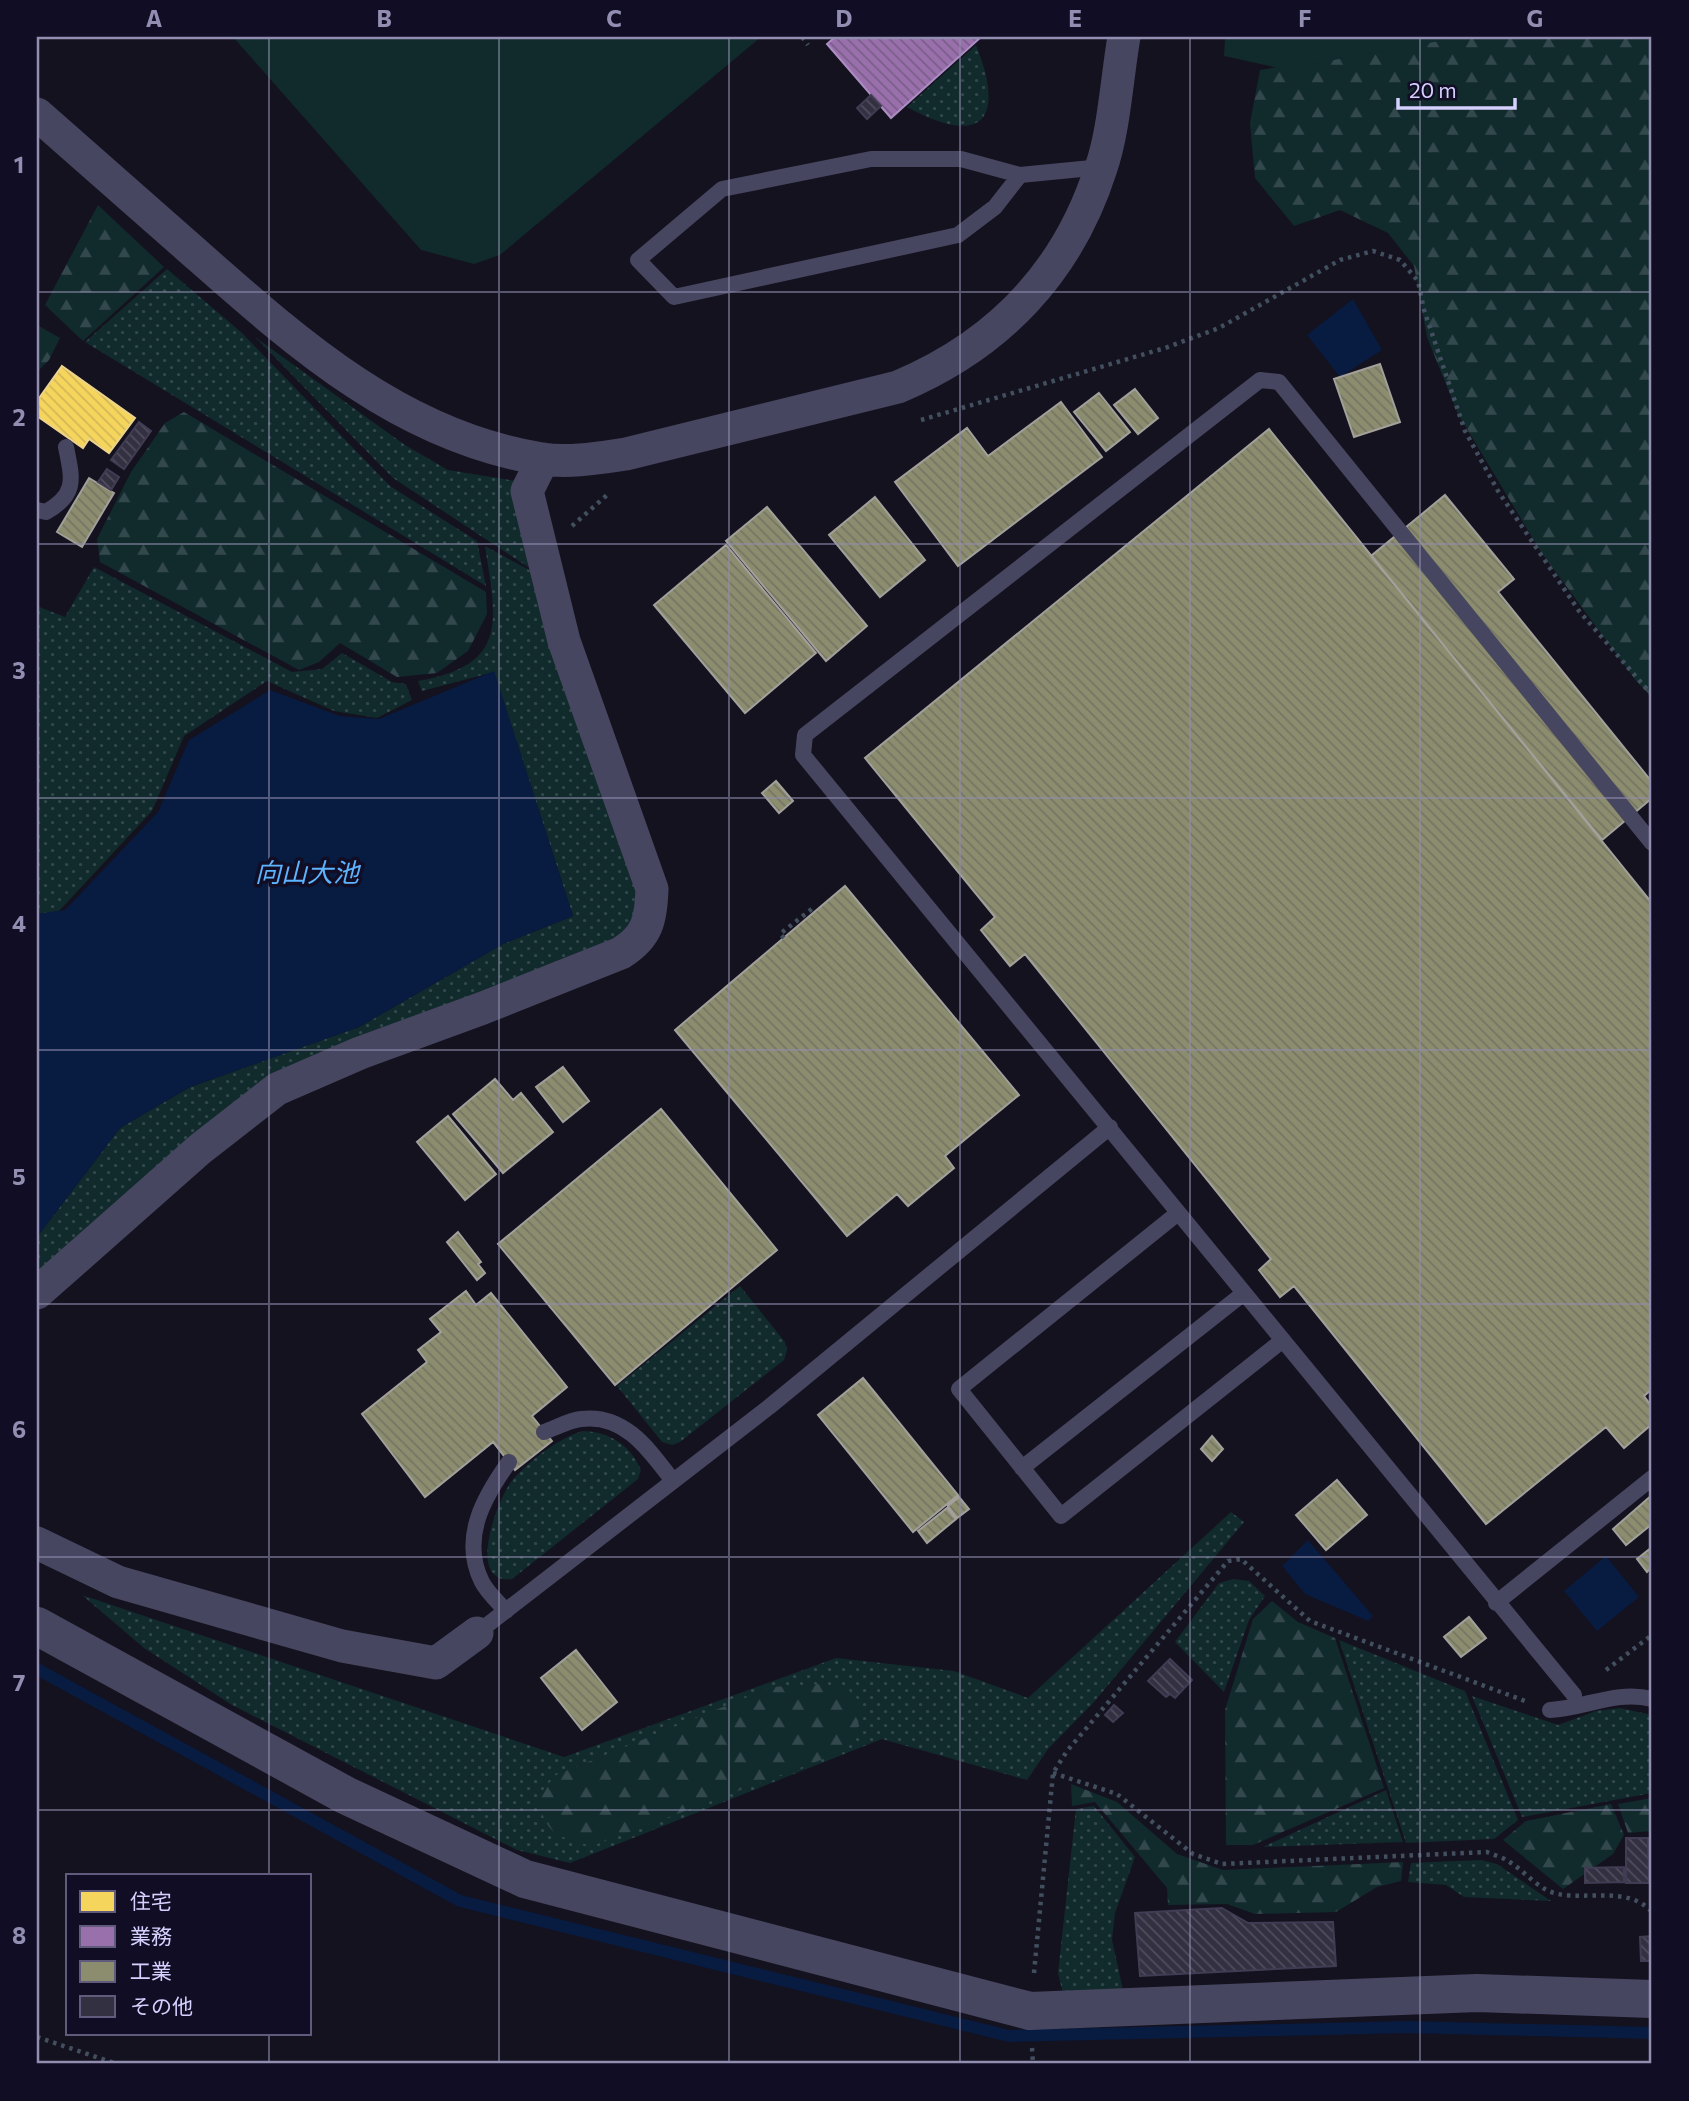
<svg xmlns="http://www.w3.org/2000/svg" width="1689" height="2101" font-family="Commissioner,'Noto Sans JP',sans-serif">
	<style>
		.grass { fill: url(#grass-dots) }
		.forest { fill: url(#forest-firs) }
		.pitch { fill: #112a2c }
		.water { fill: #081b40 }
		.homes { fill: url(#homes-back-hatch); stroke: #ecd48d; stroke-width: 2 }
		.offices { fill: url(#offices-back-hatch); stroke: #ab8dc4; stroke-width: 2 }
		.industry { fill: url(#industry-back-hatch); stroke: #a2a09a; stroke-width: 2 }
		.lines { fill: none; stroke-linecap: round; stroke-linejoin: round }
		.stream { stroke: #081b40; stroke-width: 12 }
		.building { fill: url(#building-back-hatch); stroke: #413c53; stroke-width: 2 }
		.path { stroke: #424f5f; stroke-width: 4.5; stroke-dasharray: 3.5 5; stroke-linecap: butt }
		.service { stroke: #474660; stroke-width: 16 }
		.minor { stroke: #474660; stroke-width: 33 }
		.tertiary { stroke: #474660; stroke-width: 38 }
		.grid { fill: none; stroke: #928eb1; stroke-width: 2; stroke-opacity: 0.55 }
		.labels { text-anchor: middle; stroke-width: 7; stroke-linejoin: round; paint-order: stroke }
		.water-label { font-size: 26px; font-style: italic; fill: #5eb3ff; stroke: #110d24 }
		.neatline { fill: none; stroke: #928eb1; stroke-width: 2.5 }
		.grid-label { font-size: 23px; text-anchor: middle; font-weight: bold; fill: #928eb1 }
	</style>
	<defs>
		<pattern id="grass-dots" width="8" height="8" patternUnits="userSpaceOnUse" patternTransform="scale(1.75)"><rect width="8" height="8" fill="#112a2c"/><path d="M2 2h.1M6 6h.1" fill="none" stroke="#33484c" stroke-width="1.8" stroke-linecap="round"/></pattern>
		<pattern id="forest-firs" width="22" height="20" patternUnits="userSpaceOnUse" patternTransform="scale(1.75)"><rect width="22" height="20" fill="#112a2c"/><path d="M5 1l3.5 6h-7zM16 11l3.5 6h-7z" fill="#33484c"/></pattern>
		<pattern id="homes-back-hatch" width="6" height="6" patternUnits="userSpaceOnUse" patternTransform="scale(1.75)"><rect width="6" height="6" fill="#f6d55c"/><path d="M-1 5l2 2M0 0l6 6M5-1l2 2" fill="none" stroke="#d2b759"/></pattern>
		<pattern id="offices-back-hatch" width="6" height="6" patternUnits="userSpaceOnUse" patternTransform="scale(1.75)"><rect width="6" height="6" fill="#9970ab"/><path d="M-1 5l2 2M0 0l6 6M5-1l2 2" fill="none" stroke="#7a5e8a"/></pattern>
		<pattern id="industry-back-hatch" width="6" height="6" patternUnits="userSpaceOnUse" patternTransform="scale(1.75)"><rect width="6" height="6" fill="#8c8c6e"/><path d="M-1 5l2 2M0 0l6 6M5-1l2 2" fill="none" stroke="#757564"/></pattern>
		<pattern id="building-back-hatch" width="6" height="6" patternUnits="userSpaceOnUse" patternTransform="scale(1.75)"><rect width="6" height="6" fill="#323041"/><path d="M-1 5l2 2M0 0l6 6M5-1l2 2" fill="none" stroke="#4f4d5e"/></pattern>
	</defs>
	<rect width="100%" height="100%" fill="#14121f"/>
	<path class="grass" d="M976 45C1007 122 980 147 907 107Z
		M167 269 242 333 390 486 477 541 486 586 85 342Z
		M255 337 405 445 448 470 516 481 531 569 393 478Z
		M485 546 533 572 642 895 634 916 617 940 358 1045 37 1277V1237L120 1128 190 1087 359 1027 503 944 573 916 494 672 422 691 418 681C510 665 496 620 485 546Z
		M94 567 292 672 322 669 342 653 392 682 406 684 412 700 377 718 334 711 267 681 184 736 152 811 59 911 37 914V606L65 617Z
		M740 1286 785 1342 787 1350 784 1360 680 1442 672 1445 662 1442 617 1386Z
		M582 1431C608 1431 631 1445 641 1470L638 1479 512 1579C464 1585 498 1495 515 1477 533 1458 558 1439 582 1431Z
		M1231 1512 1244 1522 1094 1702 1048 1749 1027 1780 882 1739 570 1863 517 1850 232 1705 144 1648 82 1595 564 1757 836 1658 954 1671 1028 1698Z
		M1233 1579 1249 1581 1265 1596 1249 1620 1224 1692 1175 1642 1219 1583Z
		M1339 1640 1465 1691 1518 1820 1494 1839 1406 1843Z
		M1472 1696 1558 1725 1596 1711 1620 1708 1652 1715V1793L1522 1817Z
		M1386 1790 1403 1842 1263 1847Z
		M1094 1806 1135 1857 1115 1913 1112 1940 1123 1990 1063 1994 1058 1973 1076 1809Z
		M1481 1860 1497 1864 1551 1901 1464 1897 1446 1885 1408 1882 1411 1863Z"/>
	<path class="forest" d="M1454 37H1652V697L1637 682 1541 552 1458 414 1427 337 1414 266 1388 233 1340 210 1294 226 1255 178 1250 123 1260 70Z
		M98 205 164 267 83 341 45 305Z
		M37 325 60 338 49 360 37 372Z
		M184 412 486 592 487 614 468 651 437 673 397 677 340 643 319 662 299 670 100 562 97 539 131 472 165 423Z
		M1272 1601 1298 1622 1335 1638 1384 1788 1253 1845H1226L1225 1710 1253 1619Z
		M819 1684 848 1689 861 1703 857 1733 834 1755 592 1846C556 1836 545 1835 538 1796L556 1775 772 1687Z
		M1071 1784 1117 1802 1177 1854 1223 1870 1403 1862 1401 1881 1377 1887 1336 1912 1255 1914 1227 1904 1168 1905 1167 1888 1095 1802 1072 1806Z
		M1652 1798V1831L1628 1833 1618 1804Z
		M1611 1804 1624 1835 1613 1854 1563 1889 1503 1840 1526 1821Z"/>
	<path class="pitch" d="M233 37H761L500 255 474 264 421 250Z
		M1225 37H1462L1283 69 1224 56Z"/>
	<path class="water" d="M1353 299 1382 350 1340 377 1307 335Z
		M494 671 573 916 503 944 359 1027 190 1087 120 1128 37 1237V914L65 910 158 812 189 740 270 690 340 716 379 719Z
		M1308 1540 1373 1616 1368 1621 1305 1594 1282 1566Z
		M1606 1556 1639 1597 1597 1631 1564 1591Z"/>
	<path class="homes" d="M62 366 135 418 109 453 89 439 83 448 37 416V401Z"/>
	<path class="offices" d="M835 37H981L891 118 827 44Z"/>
	<path class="industry" d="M1380 364 1400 422 1354 437 1334 379Z
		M1135 389 1158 418 1138 434 1114 405Z
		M1099 393 1130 432 1106 451 1074 412Z
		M1061 402 1102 457 958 566 895 482 967 428 988 456Z
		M1269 429 1652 903V1389L1644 1396 1652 1407V1424L1624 1448 1606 1427 1486 1524 1294 1286 1280 1297 1259 1270 1271 1259 1025 954 1010 966 981 930 995 917 865 758Z
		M89 478 114 493 82 547 57 532Z
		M1445 495 1514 579 1498 592 1652 782V798L1602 840 1371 556Z
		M875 497 925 560 880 597 829 535Z
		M767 507 867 626 826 661 726 541Z
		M726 545 816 653 745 713 654 605Z
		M776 781 793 801 779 813 762 793Z
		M845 886 1019 1095 945 1156 954 1168 908 1206 897 1194 847 1236 675 1030Z
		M563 1067 589 1101 563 1122 536 1087Z
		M495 1079 513 1100 521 1093 553 1132 503 1173 453 1114Z
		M661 1109 777 1250 615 1385 498 1244Z
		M448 1116 496 1174 465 1200 417 1142Z
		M458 1232 481 1262 478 1264 485 1273 477 1280 447 1242Z
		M466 1291 476 1305 491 1293 567 1387 532 1416 552 1441 515 1470 493 1442 425 1497 362 1414 427 1362 418 1350 441 1332 430 1319Z
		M863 1378 958 1495 913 1532 818 1415Z
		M1212 1436 1223 1449 1212 1461 1201 1449Z
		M1337 1480 1367 1515 1326 1550 1296 1515Z
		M1652 1495V1524L1626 1545 1613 1529Z
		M959 1497 969 1509 957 1518 948 1506Z
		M947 1508 956 1519 927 1543 918 1531Z
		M1652 1547V1567L1647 1572 1637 1559Z
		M1469 1617 1486 1638 1461 1657 1444 1637Z
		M576 1650 617 1702 582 1730 541 1678Z"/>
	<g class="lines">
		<path class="stream" d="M37 1669 460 1901 1009 2036 1409 2027 1652 2033"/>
	</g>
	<path class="building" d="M871 95 881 106 867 119 857 108Z
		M139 422 151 431 124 469 111 460Z
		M107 469 119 477 111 490 98 482Z
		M1170 1659 1192 1680 1175 1698 1170 1694 1166 1697 1148 1681Z
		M1114 1705 1123 1713 1113 1722 1105 1715Z
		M1626 1838H1648L1649 1883H1626Z
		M1624 1867V1882L1585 1883V1868Z
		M1222 1908 1248 1923 1333 1922 1336 1966 1140 1976 1135 1913Z
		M1652 1936V1961H1641L1640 1937Z"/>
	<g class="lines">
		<path class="path" d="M802 37 808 45
			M921 420 1165 348 1219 328 1340 260 1373 251 1400 260 1418 281 1424 310 1465 431 1498 491 1579 611 1652 695
			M572 526 607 495
			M784 938 780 934 813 908
			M1606 1670 1652 1635
			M1053 1773 1117 1794 1193 1854 1222 1864 1487 1852C1494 1855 1502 1857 1508 1861 1525 1871 1538 1890 1558 1894 1588 1900 1629 1886 1652 1912
			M1034 1973 1053 1773 1067 1751 1228 1561 1241 1559 1310 1621 1525 1701
			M37 2037 117 2064
			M1032 2048 1033 2064"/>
		<path class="service" d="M1020 175 995 207 958 235 674 297 638 260 722 189 871 159H961L1020 175 1102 167
			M37 510 46 512C78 494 72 478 66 447
			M1178 1213 959 1389 1061 1516 1283 1340
			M544 1432C556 1428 569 1420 581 1419 625 1413 650 1451 673 1481
			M1022 1468 1244 1293
			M1496 1603 1652 1478
			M506 1611C498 1602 487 1592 482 1582 460 1538 484 1497 509 1462
			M477 1633 769 1407 1110 1127
			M1574 1695 803 755 805 735 1260 380 1279 382 1652 843
			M1550 1710C1586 1708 1616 1690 1652 1699"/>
		<path class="minor" d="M37 114C90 160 143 207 196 254 298 344 402 437 542 459 570 463 598 458 626 454L898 387C998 345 1068 272 1101 168 1114 131 1117 77 1124 37
			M37 1293 200 1149 277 1089 360 1053 483 1008 621 953C648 936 651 919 652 889L564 641 527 491 543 459
			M37 1543 118 1582 342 1646 436 1663 477 1633"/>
		<path class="tertiary" d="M37 1626 345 1795 525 1879 1030 2011 1477 1993 1652 1999"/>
	</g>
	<path class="grid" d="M269 37V1875M499 37V2064M729 37V2064M960 37V2064M1190 37V2064M1420 37V2064M37 292H1652M37 544H1652M37 798H1652M37 1050H1652M37 1304H1652M37 1557H1652M37 1810H1652M269 2033V2064"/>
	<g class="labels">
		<g class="water-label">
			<text x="307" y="882">向山大池</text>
		</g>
	</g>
	<rect width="1689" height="2101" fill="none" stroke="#110d24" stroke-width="77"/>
	<rect x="66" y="1874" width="245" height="161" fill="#110d24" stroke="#605b7c" stroke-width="2"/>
	<rect x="80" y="1891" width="35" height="21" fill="#f6d55c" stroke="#605b7c" stroke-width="2"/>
	<text x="130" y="1909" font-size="21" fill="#d6d0ff">住宅</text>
	<rect x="80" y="1926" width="35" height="21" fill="#9970ab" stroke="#605b7c" stroke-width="2"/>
	<text x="130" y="1944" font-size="21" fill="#d6d0ff">業務</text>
	<rect x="80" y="1961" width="35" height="21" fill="#8c8c6e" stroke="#605b7c" stroke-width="2"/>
	<text x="130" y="1979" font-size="21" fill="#d6d0ff">工業</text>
	<rect x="80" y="1996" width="35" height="21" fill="#323041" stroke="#605b7c" stroke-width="2"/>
	<text x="130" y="2014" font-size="21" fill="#d6d0ff">その他</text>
	<path d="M1398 98v10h117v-10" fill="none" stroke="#d6d0ff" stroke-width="3.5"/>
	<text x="1409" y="98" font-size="21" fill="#d6d0ff" stroke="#110d24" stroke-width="5" paint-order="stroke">20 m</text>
	<rect x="38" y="38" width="1612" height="2024" class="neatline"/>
	<g class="grid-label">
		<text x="154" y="27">A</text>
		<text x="384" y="27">B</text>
		<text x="614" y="27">C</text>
		<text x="844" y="27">D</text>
		<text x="1075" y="27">E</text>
		<text x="1305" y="27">F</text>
		<text x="1535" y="27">G</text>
		<text x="19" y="173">1</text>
		<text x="19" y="426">2</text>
		<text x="19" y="679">3</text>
		<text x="19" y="932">4</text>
		<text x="19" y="1185">5</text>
		<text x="19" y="1438">6</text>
		<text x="19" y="1691">7</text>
		<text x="19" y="1944">8</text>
	</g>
</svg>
